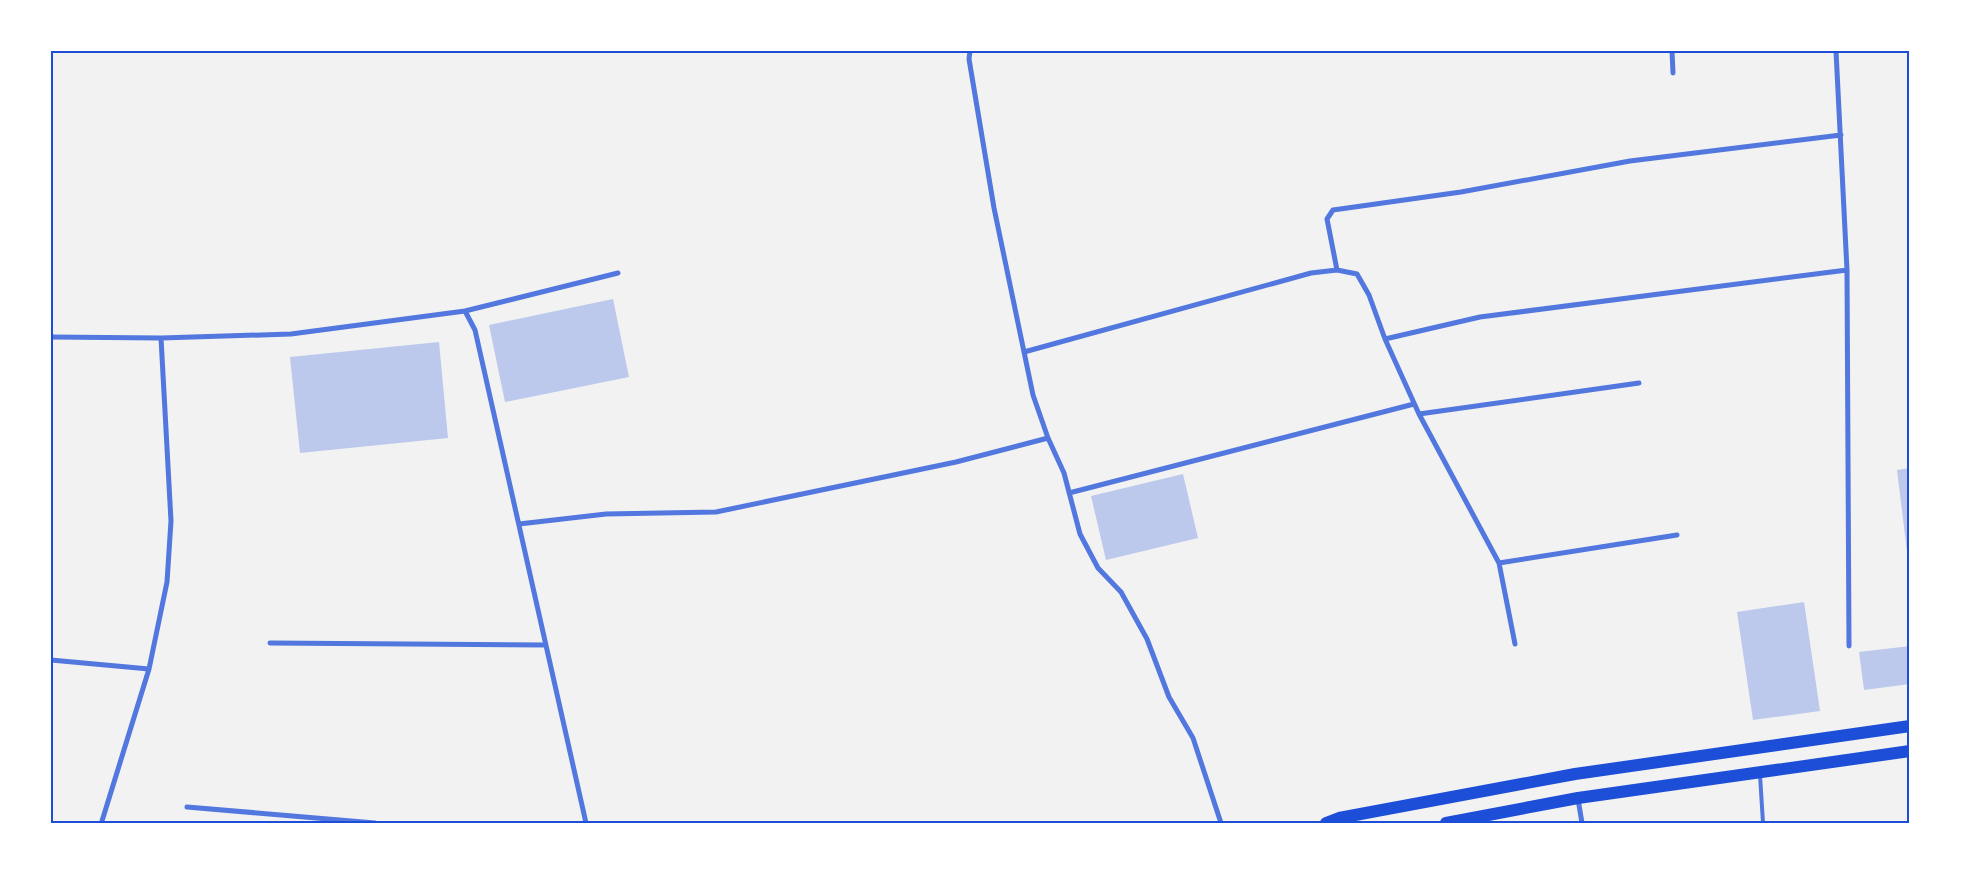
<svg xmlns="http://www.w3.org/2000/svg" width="1961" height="874" font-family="Signika,sans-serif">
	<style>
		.building { fill: #bdc9ec }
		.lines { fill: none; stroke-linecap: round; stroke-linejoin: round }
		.service { stroke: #5277de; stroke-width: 4 }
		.minor { stroke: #5277de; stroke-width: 5 }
		.primary { stroke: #1d4ed8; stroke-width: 12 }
		.neatline { fill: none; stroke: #1d4ed8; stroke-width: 2 }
	</style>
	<rect width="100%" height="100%" fill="#f2f2f2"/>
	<path class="building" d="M613 299 629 377 505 402 489 325Z
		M439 342 448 438 300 453 290 357Z
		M1910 468V568H1909L1897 470Z
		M1183 474 1198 538 1106 560 1091 496Z
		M1804 602 1820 711 1753 720 1737 612Z
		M1910 646V684L1864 690 1859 652Z"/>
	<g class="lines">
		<path class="service" d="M1760 775 1763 823"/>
		<path class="minor" d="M970 51 969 59 994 208 1033 395 1048 438 1064 473 1080 534 1098 568 1121 592 1147 639 1169 697 1193 738 1221 823
			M1672 51 1673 73
			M1836 51 1847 270 1849 646
			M1337 270 1327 219 1333 210 1461 192 1630 161 1841 135
			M465 311 618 273
			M51 337 161 338 291 334 465 311 475 330 586 823
			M1385 339 1480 317 1847 270
			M1024 352 1311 273 1337 270 1357 274 1369 295 1385 339 1419 414 1499 563 1515 644
			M1419 414 1639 383
			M1069 493 1414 404
			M519 524 606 514 716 512 956 462 1048 438
			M1499 563 1677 535
			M270 643 546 645
			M51 660 149 669
			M1578 799 1582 823
			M187 807 375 823
			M102 821 149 669 167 582 171 521 161 338"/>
		<path class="primary" d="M1326 823 1339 818 1575 774 1910 726
			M1446 823 1578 798 1910 751"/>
	</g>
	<rect width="1961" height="874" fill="none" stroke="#ffffff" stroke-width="105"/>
	<rect x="52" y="52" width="1856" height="770" class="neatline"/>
</svg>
